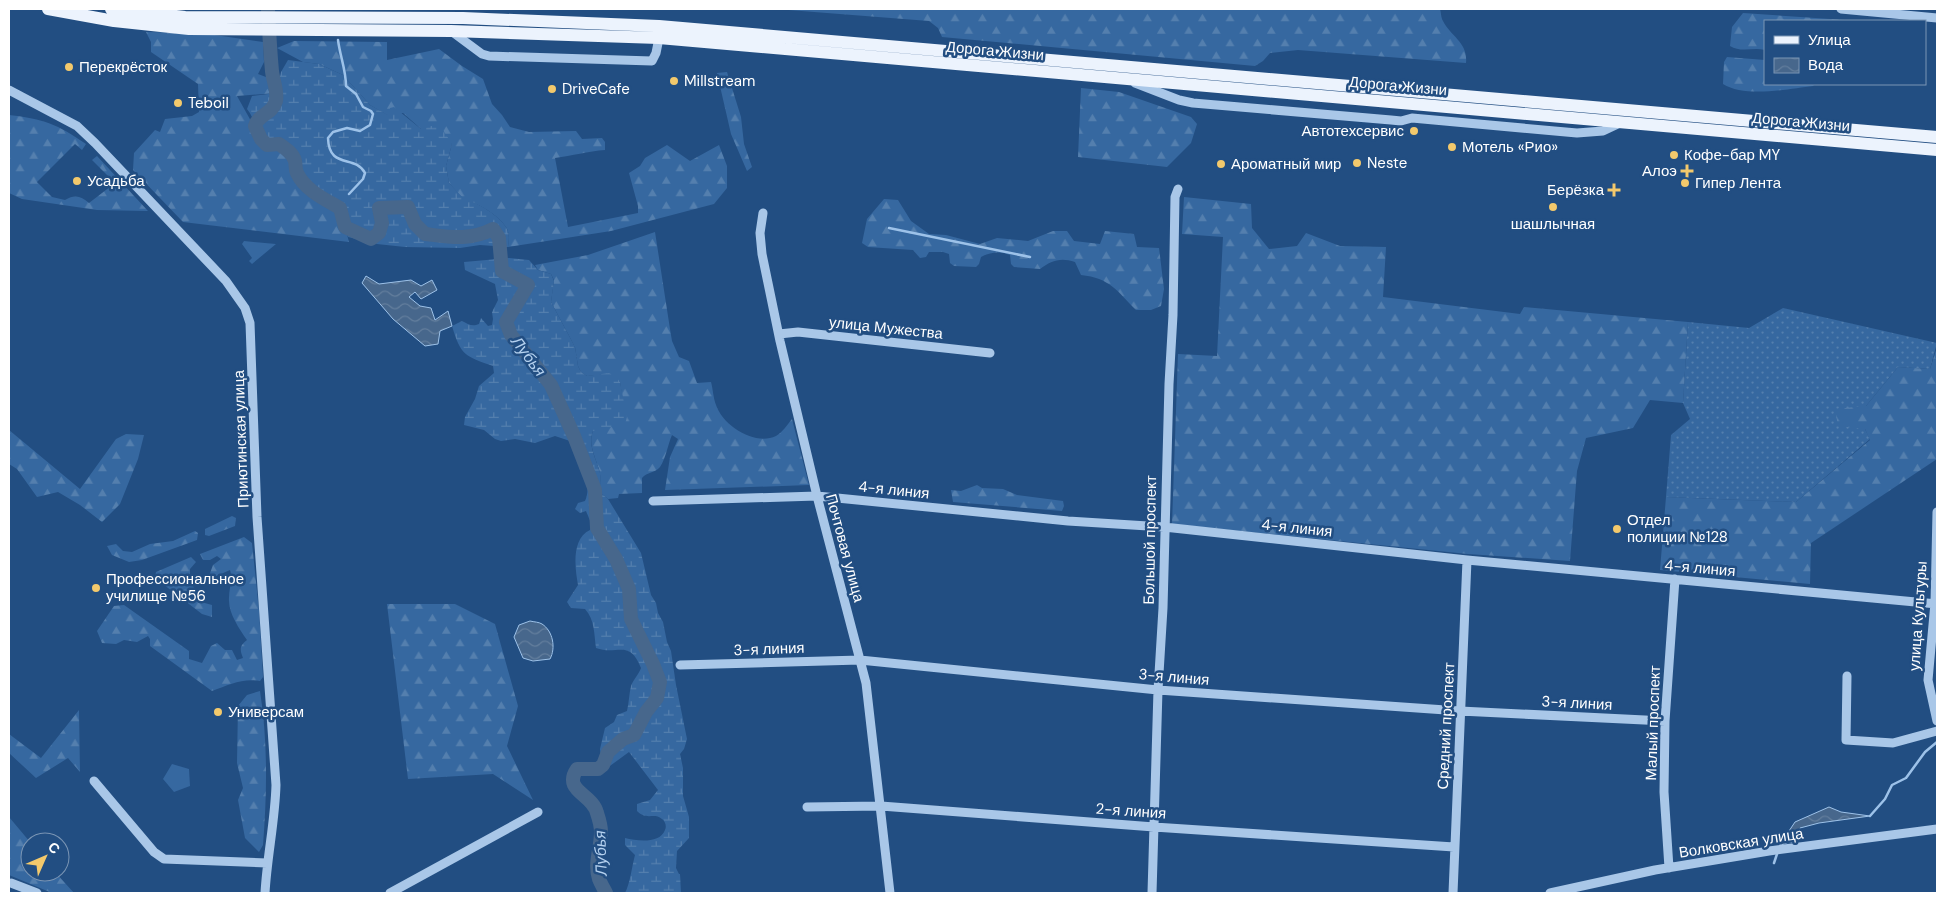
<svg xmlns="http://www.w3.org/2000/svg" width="1946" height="902" font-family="'DM Sans',sans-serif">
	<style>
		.grass { fill: url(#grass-dots) }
		.forest { fill: url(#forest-firs) }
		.wetland { fill: url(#wetland-marsh) }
		.park { fill: #3668a0 }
		.water { fill: url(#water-waves); stroke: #9dc2e9 }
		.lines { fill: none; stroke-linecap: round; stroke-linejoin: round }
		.stream { stroke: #9dc2e9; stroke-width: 2.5 }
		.river { stroke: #47678c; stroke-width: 14 }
		.minor { stroke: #a9c7e8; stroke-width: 9 }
		.major { stroke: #ecf3fd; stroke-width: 12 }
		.poi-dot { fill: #f3c96c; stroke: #224e82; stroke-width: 2 }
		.labels { text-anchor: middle; stroke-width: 5; stroke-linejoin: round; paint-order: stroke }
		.street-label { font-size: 15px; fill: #fff; stroke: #224e82 }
		.poi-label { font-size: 15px; fill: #fff; stroke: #224e82; text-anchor: start }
		.water-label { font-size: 16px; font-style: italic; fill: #b5d1ef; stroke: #224e82 }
	</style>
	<defs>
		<pattern id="grass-dots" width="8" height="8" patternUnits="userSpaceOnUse" patternTransform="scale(1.25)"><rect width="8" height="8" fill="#3668a0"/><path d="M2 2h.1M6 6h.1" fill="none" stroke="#547fae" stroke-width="1.8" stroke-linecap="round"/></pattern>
		<pattern id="forest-firs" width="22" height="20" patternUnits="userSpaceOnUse" patternTransform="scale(1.25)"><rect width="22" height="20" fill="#3668a0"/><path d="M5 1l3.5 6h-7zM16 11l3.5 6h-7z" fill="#547fae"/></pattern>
		<pattern id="wetland-marsh" width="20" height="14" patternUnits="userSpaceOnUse" patternTransform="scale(1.25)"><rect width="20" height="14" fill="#3668a0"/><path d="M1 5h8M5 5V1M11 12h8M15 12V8" fill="none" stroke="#547fae"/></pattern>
		<pattern id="water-waves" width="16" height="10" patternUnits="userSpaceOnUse" patternTransform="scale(1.25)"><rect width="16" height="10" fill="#47678c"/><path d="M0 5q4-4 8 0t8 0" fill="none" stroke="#637e9d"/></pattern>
	</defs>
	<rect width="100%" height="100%" fill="#224e82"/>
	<path class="grass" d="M1783 308 1937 343 1930 369 1898 367 1866 406 1865 429 1870 439 1796 502 1666 497 1671 435 1690 419 1683 403 1688 322 1749 328Z"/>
	<path class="forest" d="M776 9H1440C1441 12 1441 18 1443 21 1451 37 1468 42 1466 63L1298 50 1270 53 1263 61 1255 66 942 37 938 28 929 21Z
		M1743 13 1845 20 1847 21H1765V50C1753 47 1741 53 1730 46L1732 27Z
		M146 32 201 33 263 42 264 62 258 74 279 82 276 93 237 96 261 139C273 144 288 145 294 158 296 163 294 169 297 173 308 190 323 198 340 208L349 242 183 222 133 170 134 153 155 130 160 132 165 119 192 116 199 112 198 84 151 52V42Z
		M294 41 387 42V60L439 49 462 66 483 79 492 104 502 115 510 127 529 132 576 131 582 139 602 138 605 142V150C588 151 572 156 555 158L568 227 638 213V206L629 173 640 166 645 158 667 145 690 161 719 145 727 166V188L714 204 611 231 508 247C509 240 510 233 506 227 499 216 478 202 465 201L449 183 446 166 452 144 421 129 403 113 389 116 370 105 343 75 319 64 303 62 277 48Z
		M1727 57 1765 60V84H1815L1813 86C1788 89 1745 98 1723 84L1724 62Z
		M727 72 741 117 744 144 752 167 747 171 731 134 717 73Z
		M1081 88 1119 92 1191 117 1197 124 1191 143 1167 167 1078 157Z
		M9 115C44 119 57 124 86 144L82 150 75 144 37 182 52 197 65 200C75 194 81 196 89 203L115 183 92 160 97 156 148 211 97 210 22 199 9 193Z
		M1184 197 1251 204 1252 228 1269 249 1297 246 1306 233 1340 246 1386 247 1383 297 1520 314 1524 307 1688 322 1683 403 1650 400 1633 428 1586 438 1577 471 1570 561 1468 554 1172 524 1178 354 1217 356 1223 237 1182 234Z
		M884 199 898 200 911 221 929 234 946 235 980 244 997 238 1028 241 1053 231H1067L1074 241 1100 244 1105 231 1134 234 1137 247 1159 248 1164 289 1161 306 1151 310H1136C1117 291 1110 278 1081 275L1075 262C1060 257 1051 261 1040 269L1014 267 1011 264 1010 255C1000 251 990 252 981 257L979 264 976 267 954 266 950 263 949 254 943 252H929L926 257 920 258 913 250 868 247 862 243 867 219Z
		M655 232 670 329 672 341 679 357 689 361 697 383 711 382C713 389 713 397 716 405 723 426 755 446 776 436 782 433 788 424 792 419L809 485 665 490 670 457 678 439 672 435C668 444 666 458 660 467 655 473 647 472 642 478V493L619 494 618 498 608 499 601 493C601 485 601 477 599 469 595 457 588 443 593 431L622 395 620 382 609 374 587 376 581 372 578 366 575 347 551 302 554 280 551 274 538 270 535 265 588 255Z
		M1937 347V459L1811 543 1810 584 1660 570 1666 497 1796 502 1870 440 1865 429 1838 426 1835 409 1866 406 1898 367 1930 369Z
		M9 430 80 489 116 439 126 434 144 435 138 459 120 504 102 522 80 505 58 492 37 497 17 469 9 464Z
		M977 485 982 488 1003 489 1017 495 1063 501 1064 506 1062 511 953 502 951 490 961 491Z
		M232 516 236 518 235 526 209 536 205 535V529Z
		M195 531 198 533 197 540 142 560 129 562 112 555 107 546 116 544 123 551 132 552 150 544 173 541Z
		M244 537 252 543 259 611 263 677 260 681C242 678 229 685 212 691L150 646V639L148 636 137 642 124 640 116 644 102 643 97 631 114 606 124 605 189 651V659L202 663 211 646 217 643 225 650H232L237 660 243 658C240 650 239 646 247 640 239 628 228 613 229 598 229 588 233 580 230 570L214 577 209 576 213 565 221 559 217 556 210 560H203L200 554Z
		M191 557 196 562 190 569V576L186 581 192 584 201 602 212 605V617L202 614 155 578 156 572Z
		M387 604H455L495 624 518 706 507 746 533 800 493 774 408 779Z
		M260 691C268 742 267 794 263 845L259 852 245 838 238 800 243 788 237 763 238 706 247 695Z
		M79 710 80 772 68 758 36 778 9 753V734L41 758Z
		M9 817 30 842V872H55L74 893H52L9 875Z"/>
	<path class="wetland" d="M288 60 319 64 343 75 370 105 388 115 390 108 394 107 421 129 439 124 452 144 446 166 449 183 465 200C478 202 499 216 506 227 510 233 509 240 508 247L480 245 460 248 405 247 377 244 348 237 340 208C324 199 305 190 297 173 295 169 296 165 295 161 293 153 285 148 279 144L267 145C256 134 256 120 247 109L252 96 276 93 281 72Z
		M509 258 529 260 538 270 551 274 554 281 551 302 575 347 578 366 581 372 587 376 609 373 616 377 620 382 627 417 625 424 593 431C587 445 597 460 600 473 601 480 601 486 601 493L608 499 641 553 651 595 656 603 658 613 663 622 667 642 671 651 676 685 687 739 684 749 680 754 683 768V796L689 817V838L677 851 676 868 679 874H680L681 893H625C630 884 632 866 635 855L625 845V838C637 841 660 844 665 830 667 826 665 821 662 819 654 812 647 821 637 811V804L650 800 658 790 629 752 603 771H590V766L598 764 601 759 600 749 605 728 614 722 617 715 627 711C629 703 629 694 631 686 633 680 639 674 641 668 629 638 617 656 596 648 594 634 595 620 585 609L571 608 567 602 578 585C575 568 571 539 590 530L591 523 586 511 580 513 575 509 578 503 585 501C594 482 576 458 570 441L555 436 535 443 515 439 501 441 495 439 484 430 464 425 465 417 475 399 479 386 494 373 493 366C465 356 461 356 452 326L462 321C468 324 472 327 479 324L481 318 488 326 492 325 493 319 492 312 498 300 495 284 465 270 464 262Z"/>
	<path class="park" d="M244 241 276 244 252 264 249 261 252 258 242 244Z
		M172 764 189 769 190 786 174 792 163 779Z"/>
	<path class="water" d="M366 276 379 284 411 280 421 286 432 280 437 290 421 299 415 292 409 297 420 306 431 308 435 320 448 311 452 326 440 331 438 344 425 346 393 319 362 283Z
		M530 621C534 622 539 622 542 624 553 631 556 648 550 659L533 661 523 658 514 637 519 625Z
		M1829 807 1841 812 1870 816 1819 823 1800 828 1796 843 1789 842 1779 846 1795 822Z"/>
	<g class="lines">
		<path class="stream" d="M338 40C340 56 346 70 346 86L356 94 363 107 371 111 373 114 370 125 360 131 347 128 333 132 328 138C329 170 355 154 365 173L363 179 349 194
			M889 228 1030 257
			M1870 816 1885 799 1892 785 1906 778 1925 752 1937 742
			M1774 863 1777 854"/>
		<path class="river" d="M268 9C269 29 270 50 272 71 273 81 278 91 276 101 272 115 258 114 255 126L261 139 267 145 279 144C285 148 293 153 295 161 296 165 295 169 297 173 305 190 324 199 340 208L345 227 371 239 379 233 382 223 379 208 408 207 415 224 425 234C450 237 469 241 493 229L499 238 502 271 528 285 506 322 511 335 551 385 574 436 595 490 597 528 616 559 629 589 631 619 653 664 660 682 657 698 646 712 634 735 623 739 608 752 603 765 598 769H577C562 791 593 794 597 813 599 819 601 826 601 832 601 848 594 863 599 879 601 884 604 889 606 893"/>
		<path class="minor" d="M1841 9 1937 18
			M451 31 482 54 489 56 652 61 656 53 659 38
			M1135 83 1179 100 1193 103 1391 120 1401 121 1412 118 1577 133 1603 131 1620 123
			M9 90 77 126 95 143 226 281 245 308 250 323 257 517 276 785C275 821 267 857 265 893
			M763 213 760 233 762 254 780 341 817 496 866 683 890 893
			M779 334 798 332 990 353
			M653 501 817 496 1068 521 1164 527 1467 560 1937 604
			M1937 512 1935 603 1928 680 1937 721
			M680 665 860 660 1158 690 1460 711 1665 721
			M1847 676 1846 740 1893 743 1937 731
			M94 781 154 852 164 859 267 863
			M807 807 881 806 1154 827 1454 847
			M1669 868 1664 792 1665 721 1675 579
			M11 883 37 893
			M390 893 538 812
			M1152 893 1158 690 1163 608 1169 384 1173 315 1175 197 1178 189
			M1453 893 1467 560
			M1550 893 1655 870 1769 851 1937 829"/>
		<path class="major" d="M48 9 114 21 189 29 451 31 659 38 1937 150
			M111 9 185 17 463 18 659 26 1937 137"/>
	</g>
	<g class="poi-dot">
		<circle cx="69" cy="67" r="5"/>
		<circle cx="674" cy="81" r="5"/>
		<circle cx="552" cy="89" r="5"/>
		<circle cx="178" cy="103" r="5"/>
		<circle cx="1414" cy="131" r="5"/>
		<circle cx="1452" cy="147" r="5"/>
		<circle cx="1674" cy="155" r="5"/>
		<circle cx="1357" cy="163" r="5"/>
		<circle cx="1221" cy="164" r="5"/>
		<path d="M1684.5 163.5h5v5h5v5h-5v5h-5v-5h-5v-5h5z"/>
		<circle cx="77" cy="181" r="5"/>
		<circle cx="1685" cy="183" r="5"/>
		<path d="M1611.5 182.5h5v5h5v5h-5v5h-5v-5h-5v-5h5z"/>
		<circle cx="1553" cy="207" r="5"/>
		<circle cx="1617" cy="529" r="5"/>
		<circle cx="96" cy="588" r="5"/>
		<circle cx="218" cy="712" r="5"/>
	</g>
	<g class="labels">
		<g class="street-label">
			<text transform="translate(995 51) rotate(5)" y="5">Дорога Жизни</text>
			<text transform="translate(1398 86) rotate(5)" y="5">Дорога Жизни</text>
			<text transform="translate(1801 122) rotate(5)" y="5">Дорога Жизни</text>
			<text transform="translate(886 328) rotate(6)" y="5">улица Мужества</text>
			<text transform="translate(241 439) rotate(-92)" y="5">Приютинская улица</text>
			<text transform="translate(894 490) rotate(6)" y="5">4-я линия</text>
			<text transform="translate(1297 528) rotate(6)" y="5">4-я линия</text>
			<text transform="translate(1150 540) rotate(-89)" y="5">Большой проспект</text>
			<text transform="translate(845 548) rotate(75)" y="5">Почтовая улица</text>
			<text transform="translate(1700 568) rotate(5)" y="5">4-я линия</text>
			<text transform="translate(1918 616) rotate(-86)" y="5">улица Культуры</text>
			<text transform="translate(769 649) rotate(-2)" y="5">3-я линия</text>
			<text transform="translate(1174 677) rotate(5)" y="5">3-я линия</text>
			<text transform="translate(1577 703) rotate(3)" y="5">3-я линия</text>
			<text transform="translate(1653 723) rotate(-88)" y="5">Малый проспект</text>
			<text transform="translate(1446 726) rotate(-87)" y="5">Средний проспект</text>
			<text transform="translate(1131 811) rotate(4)" y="5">2-я линия</text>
			<text transform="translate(1741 843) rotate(-9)" y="5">Волковская улица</text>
		</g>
		<g class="poi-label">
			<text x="79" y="72">Перекрёсток</text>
			<text x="684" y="86">Millstream</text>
			<text x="562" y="94">DriveCafe</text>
			<text x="188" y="108">Teboil</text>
			<text x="1404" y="136" text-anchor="end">Автотехсервис</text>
			<text x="1462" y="152">Мотель «Рио»</text>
			<text x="1684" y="160">Кофе-бар MY</text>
			<text x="1367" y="168">Neste</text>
			<text x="1231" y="169">Ароматный мир</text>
			<text x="1677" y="176" text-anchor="end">Алоэ</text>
			<text x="87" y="186">Усадьба</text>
			<text x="1695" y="188">Гипер Лента</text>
			<text x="1604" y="195" text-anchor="end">Берёзка</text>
			<text x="1553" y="229" text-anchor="middle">шашлычная</text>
			<text x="1627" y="525">Отдел<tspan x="1627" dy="17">полиции №128</tspan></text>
			<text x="106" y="584">Профессиональное<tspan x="106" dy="17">училище №56</tspan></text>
			<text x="228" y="717">Универсам</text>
		</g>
		<g class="water-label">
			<text transform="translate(529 356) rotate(53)" y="6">Лубья</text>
			<text transform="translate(600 853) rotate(-92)" y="6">Лубья</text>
		</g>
	</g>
	<rect width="1946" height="902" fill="none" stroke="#ffffff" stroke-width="20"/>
	<rect x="1764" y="20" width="162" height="65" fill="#224e82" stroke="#7a95b4"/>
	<rect x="1774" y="36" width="25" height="8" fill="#ecf3fd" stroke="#7a95b4"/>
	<text x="1808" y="45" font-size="15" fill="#ffffff">Улица</text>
	<rect x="1774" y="58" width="25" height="15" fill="url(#water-waves)" stroke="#7a95b4"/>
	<text x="1808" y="70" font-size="15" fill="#ffffff">Вода</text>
	<g transform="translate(45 857) rotate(45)"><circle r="24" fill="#224e82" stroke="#7a95b4"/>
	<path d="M0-4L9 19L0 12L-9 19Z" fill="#f3c96c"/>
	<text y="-8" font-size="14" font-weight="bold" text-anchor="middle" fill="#ffffff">С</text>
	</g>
</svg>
